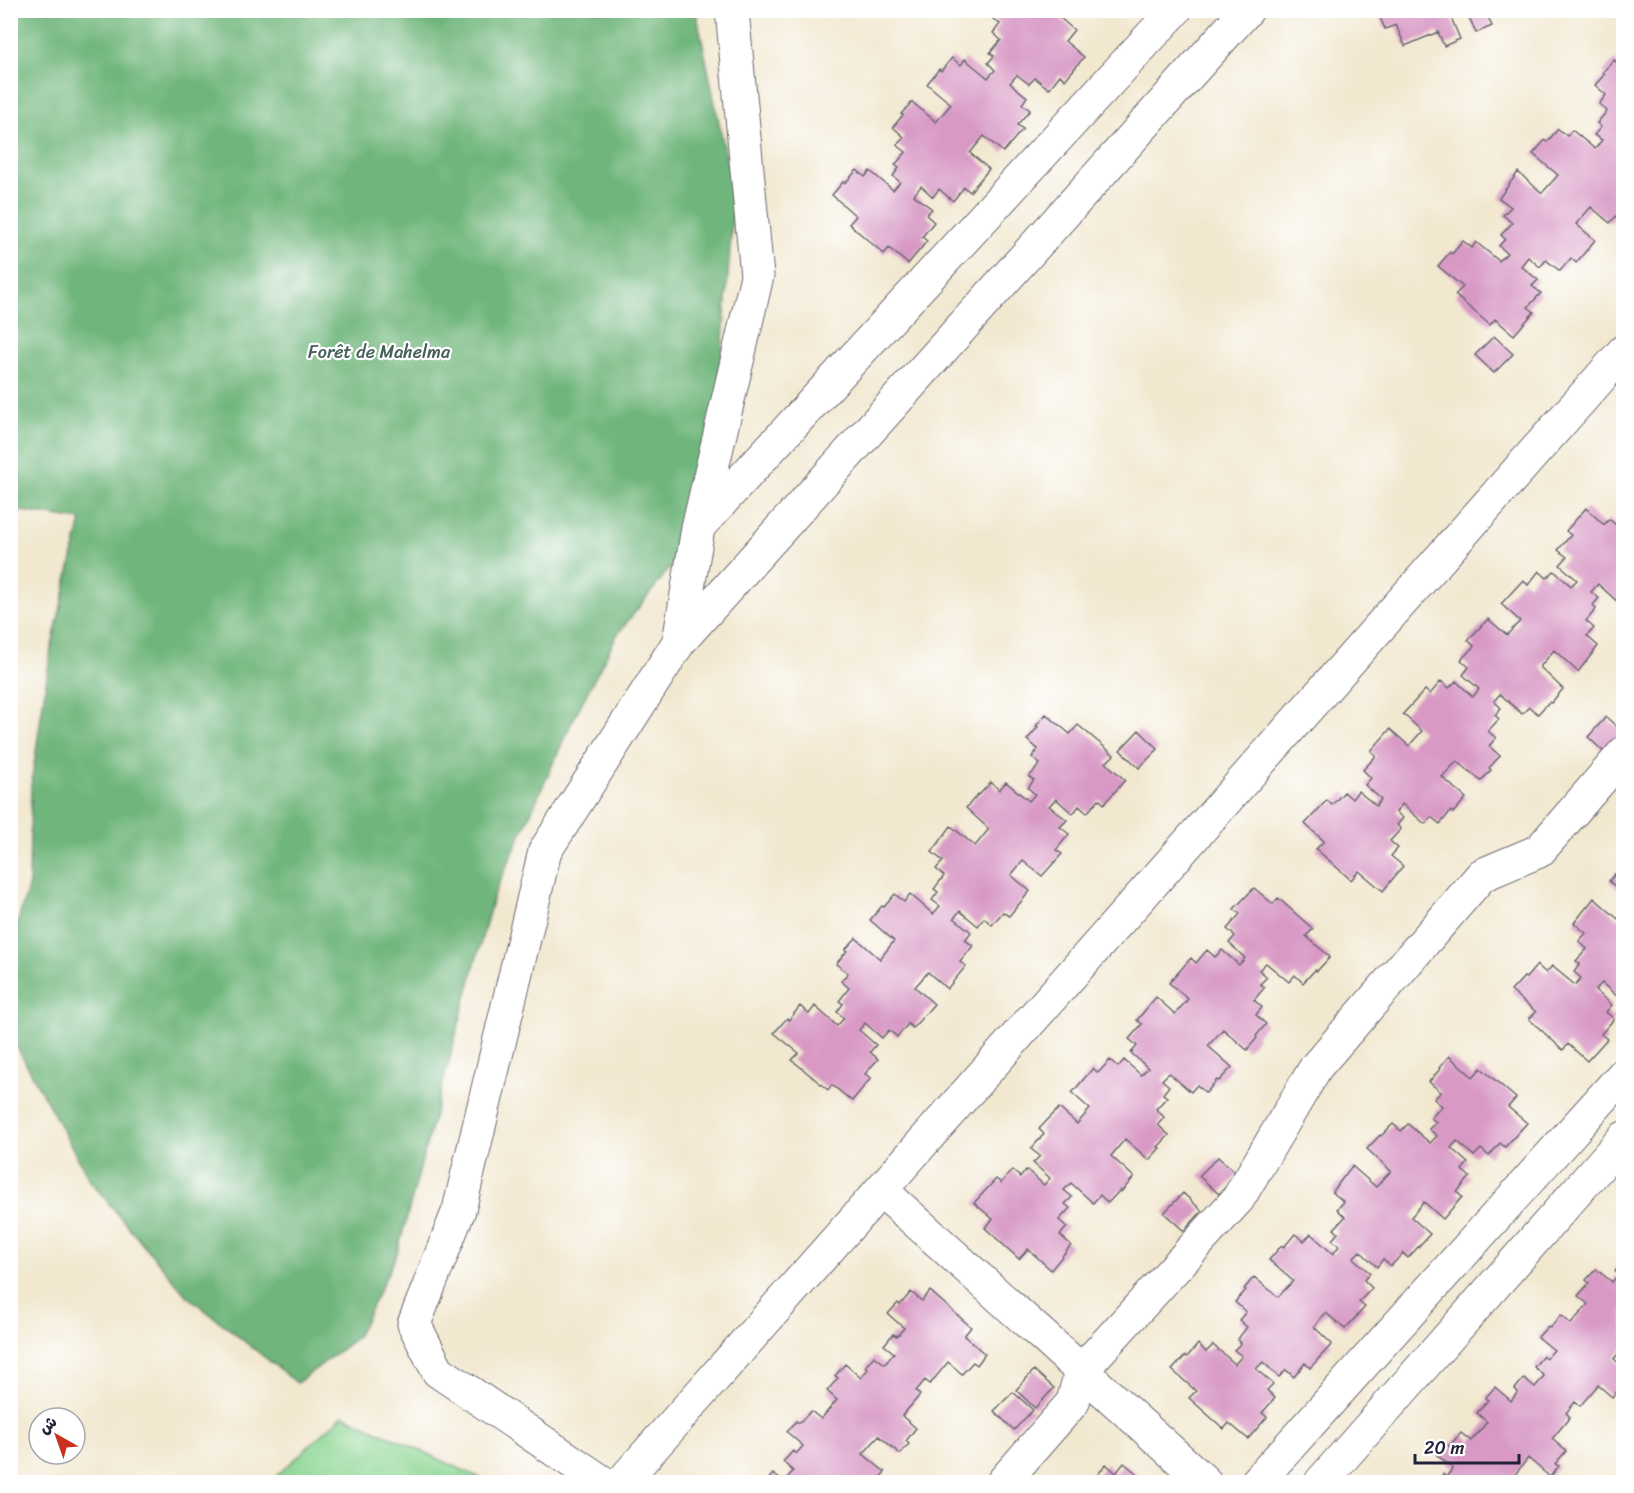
<svg xmlns="http://www.w3.org/2000/svg" width="1634" height="1493" font-family="Sriracha,'Playpen Sans Arabic',sans-serif">
	<style>
		.green { fill: #8ad592; stroke: #567c66; stroke-width: 1.5 }
		.forest { fill: #6fb67c; stroke: #486c5c; stroke-width: 1.5 }
		.building { fill: #d899c5 }
		.lines { fill: none; stroke-linecap: round; stroke-linejoin: round }
		.minor-casing { stroke: #6b676f; stroke-width: 35 }
		.minor { stroke: #fff; stroke-width: 33 }
		.labels { text-anchor: middle; stroke-width: 4.5; stroke-linejoin: round; paint-order: stroke }
		.park-label { font-size: 18px; fill: #466159; stroke: #fff }
	</style>
	<rect width="100%" height="100%" fill="#fff"/>
	<filter id="ink" filterUnits="userSpaceOnUse"><feTurbulence type="fractalNoise" baseFrequency=".0167" numOctaves="2"/><feDisplacementMap in="SourceGraphic" scale="12" xChannelSelector="R" yChannelSelector="G"/><feConvolveMatrix kernelMatrix="1 2 1 2 8 2 1 2 1" color-interpolation-filters="sRGB"/></filter>
	<filter id="wash" filterUnits="userSpaceOnUse"><feTurbulence type="fractalNoise" baseFrequency=".008" numOctaves="4" result="noise"/><feDisplacementMap in="SourceGraphic" scale="24" xChannelSelector="R" yChannelSelector="G"/><feGaussianBlur stdDeviation="1.35" result="paint"/><feColorMatrix in="noise" values="0 0 0 0 0 0 0 0 0 0 0 0 0 0 0 0 0 1.4 0 .05"/><feComposite in="paint" operator="in"/></filter>
	<g filter="url(#wash)">
		<rect width="100%" height="100%" fill="#f2e8d0"/>
		<path class="green" d="M343 1415 489 1482H270Z"/>
		<path class="forest" d="M11 11H696L734 196 714 458 674 563 617 635 569 728 493 897 397 1254 357 1337 297 1383 185 1294 91 1182 12 1038 11 945 29 884 31 785 51 649 81 520 22 511 11 516Z"/>
		<g id="blocks">
			<path class="building" d="M992 10H1051L1074 30 1065 41 1084 57 1065 80 1060 75 1049 89 1035 78 1029 84 1017 75 1010 83 1027 97 1022 104 1030 110 1017 125 1023 129 1003 152 984 136 970 153 989 169 970 192 964 187 953 201 939 189 933 197 921 186 914 195 932 209 926 215 934 222 922 237 927 241 908 264 889 248 884 254 849 224 856 216 832 195 843 182 845 183 857 170 865 177 870 171 893 190 900 182 893 176 899 168 895 165 906 152 897 145 904 137 893 127 903 115 901 114 912 102 936 122 951 104 927 84 939 69 941 71 952 58 961 65 965 59 988 78 995 70 988 63 994 56 990 53 1001 40 993 33 1000 24 988 15Z
				M1389 10H1448L1460 39 1444 46 1438 32 1405 46 1396 25 1385 29 1379 15Z
				M1466 10H1485L1492 26 1476 33Z
				M1614 60 1624 69V145L1616 154 1624 160V207L1610 223 1591 207 1576 224 1595 240 1576 263 1571 258 1560 271 1546 260 1540 267 1528 257 1521 266 1538 280 1532 286 1541 293 1528 307 1534 312 1514 335 1495 319 1490 325 1455 295 1463 287 1438 266 1450 252 1452 254 1463 241 1472 248 1476 242 1499 261 1507 253 1499 246 1505 239 1501 235 1512 223 1503 215 1511 207 1499 198 1518 172 1542 193 1558 175 1533 154 1545 140 1547 142 1558 129 1567 136 1572 130 1595 149 1602 140 1594 135 1601 127 1597 123 1607 111 1599 104 1606 95 1595 85 1605 74 1603 72Z
				M1494 336 1513 354 1494 373 1475 355Z
				M1586 508 1604 525 1609 519 1624 532V600L1620 604 1598 584 1591 592 1599 598 1593 605 1596 609 1586 621 1594 628 1587 636 1598 646 1578 672 1554 650 1540 667 1563 689 1551 703 1549 702 1538 714 1529 707 1522 714 1500 694 1494 701 1501 708 1495 715 1499 719 1488 731 1496 738 1489 746 1500 756 1489 768 1491 770 1481 781 1457 761 1442 777 1466 798 1453 813 1451 811 1440 824 1431 817 1425 824 1402 804 1396 812 1403 818 1397 825 1401 829 1390 841 1398 848 1391 856 1403 866 1383 891 1359 871 1351 880 1316 849 1324 841 1305 824 1327 800 1332 805 1344 792 1352 799 1358 791 1376 806 1381 799 1365 785 1371 778 1363 770 1376 756 1371 751 1390 729 1409 746 1414 740 1422 731 1403 714 1425 690 1430 694 1441 681 1449 688 1456 681 1473 697 1479 689 1463 675 1469 667 1461 660 1474 646 1468 640 1488 619 1507 635 1520 621 1501 604 1523 580 1528 585 1539 571 1547 578 1554 571 1571 586 1577 580 1560 565 1567 557 1558 550 1571 535 1566 531Z
				M1046 714 1070 734 1078 725 1114 755 1106 763 1125 780 1104 804 1099 799 1087 813 1079 806 1073 814 1056 799 1049 806 1067 820 1060 827 1069 834 1056 850 1062 854 1042 876 1023 861 1011 875 1030 891 1009 916 1003 912 992 925 984 918 978 926 960 911 954 918 971 932 965 940 973 946 960 962 966 966 947 989 928 972 915 987 934 1004 913 1028 908 1024 897 1037 889 1030 882 1038 865 1023 859 1030 876 1045 870 1052 878 1059 865 1074 871 1078 852 1101 832 1085 828 1090 792 1060 799 1053 774 1033 787 1018 789 1020 800 1006 809 1014 815 1006 837 1026 844 1018 837 1012 843 1004 839 1001 849 988 841 981 848 973 836 964 847 951 845 950 856 938 880 959 894 941 870 920 882 906 884 907 895 894 904 902 910 894 933 914 940 906 932 900 938 892 934 889 944 876 936 869 943 861 932 852 951 826 975 846 989 829 966 808 978 794 979 795 991 782 999 790 1006 782 1029 801 1035 794 1028 788 1034 780 1029 777 1040 764 1032 757 1038 749 1027 740 1038 727 1036 726Z
				M1606 717 1624 733V737L1607 755 1588 737Z
				M1139 730 1158 749 1139 768 1120 750Z
				M1622 866 1624 868V894L1609 881Z
				M1254 888 1273 904 1278 898 1313 929 1306 936 1330 957 1317 971 1315 970 1303 983 1295 975 1289 982 1266 963 1259 970 1267 977 1260 984 1265 987 1254 1000 1262 1007 1256 1015 1266 1024 1256 1036 1257 1038 1247 1050 1223 1029 1208 1046 1232 1067 1219 1081 1217 1080 1206 1093 1197 1085 1191 1092 1169 1073 1162 1080 1169 1086 1163 1094 1167 1097 1156 1109 1164 1117 1158 1125 1169 1135 1158 1147 1160 1148 1149 1160 1125 1139 1111 1156 1134 1177 1121 1192 1120 1190 1108 1203 1100 1195 1093 1203 1071 1183 1064 1190 1072 1197 1065 1204 1070 1208 1059 1220 1067 1227 1060 1235 1071 1245 1051 1270 1028 1249 1019 1259 985 1228 993 1219 974 1203 996 1179 1001 1183 1012 1170 1020 1177 1027 1170 1044 1185 1050 1178 1033 1163 1040 1156 1031 1149 1044 1134 1039 1129 1059 1108 1077 1124 1090 1109 1072 1093 1093 1068 1098 1073 1110 1060 1118 1067 1124 1060 1141 1075 1148 1068 1131 1053 1137 1046 1129 1039 1142 1024 1137 1020 1156 997 1175 1014 1188 999 1169 983 1191 958 1196 963 1207 950 1215 957 1222 950 1239 965 1245 958 1229 943 1235 936 1227 929 1240 914 1234 909Z
				M1594 898 1618 919 1624 912V993L1619 998 1602 983 1595 990 1612 1005 1606 1012 1614 1019 1601 1034 1607 1039 1587 1061 1568 1044 1563 1050 1529 1019 1536 1012 1511 991 1524 977 1526 978 1537 965 1546 973 1552 966 1575 985 1581 978 1574 972 1580 964 1576 961 1587 949 1579 941 1586 933 1574 923Z
				M1449 1056 1473 1077 1481 1068 1516 1098 1508 1107 1527 1123 1505 1147 1500 1143 1489 1156 1481 1149 1474 1156 1457 1141 1451 1148 1468 1163 1462 1170 1470 1177 1457 1192 1462 1197 1443 1219 1424 1202 1411 1217 1430 1234 1408 1258 1403 1253 1391 1266 1383 1259 1377 1267 1360 1251 1353 1258 1370 1273 1364 1280 1372 1288 1359 1302 1365 1307 1345 1329 1326 1313 1321 1318 1314 1327 1332 1344 1310 1368 1305 1363 1294 1377 1286 1370 1279 1377 1263 1362 1256 1369 1273 1384 1267 1390 1275 1398 1262 1413 1267 1417 1248 1439 1229 1423 1224 1429 1189 1398 1196 1391 1172 1370 1185 1356 1187 1357 1198 1344 1206 1352 1213 1345 1235 1364 1242 1356 1234 1350 1241 1343 1237 1340 1247 1327 1239 1320 1246 1312 1235 1302 1246 1290 1244 1289 1254 1277 1278 1297 1293 1281 1269 1260 1282 1245 1284 1247 1295 1234 1304 1241 1311 1234 1333 1254 1339 1246 1332 1240 1338 1233 1334 1229 1345 1217 1337 1209 1344 1202 1332 1192 1352 1166 1376 1187 1391 1171 1367 1149 1380 1135 1381 1136 1393 1124 1401 1131 1408 1124 1430 1143 1437 1136 1429 1129 1436 1122 1431 1118 1442 1106 1434 1099 1441 1092 1429 1082 1440 1069 1439 1068Z
				M1218 1157 1238 1175 1219 1194 1199 1176Z
				M1183 1193 1202 1211 1184 1231 1164 1213Z
				M1624 1262V1347L1614 1359 1624 1367V1384L1612 1397 1598 1385 1580 1406 1575 1402 1566 1413 1570 1417 1552 1439 1566 1451 1555 1464 1559 1466 1550 1477 1528 1458 1513 1477 1520 1482H1435L1443 1474 1446 1477 1453 1468 1437 1455 1446 1444 1449 1446 1461 1433 1471 1441 1479 1432 1487 1422 1477 1413 1488 1400 1485 1398 1495 1387 1511 1401 1518 1392 1515 1389 1524 1378 1535 1387 1544 1376 1534 1367 1543 1356 1546 1359 1554 1350 1538 1337 1548 1326 1550 1328 1561 1315 1571 1324 1588 1304 1578 1296 1589 1283 1586 1280 1596 1269 1612 1282 1619 1274 1615 1271Z
				M930 1291 971 1327 964 1336 985 1354 977 1365 973 1362 962 1374 948 1362 930 1384 925 1380 916 1391 920 1395 902 1416 916 1428 906 1441 909 1444 900 1454 879 1436 863 1454 885 1472 876 1482 872 1479 870 1482H850L847 1480 845 1482H784L793 1471 783 1462 793 1451 796 1454 803 1446 787 1432 796 1421 799 1423 811 1411 821 1419 837 1400 827 1391 838 1378 835 1376 845 1364 861 1378 868 1369 865 1367 874 1356 885 1364 894 1353 884 1345 893 1334 897 1336 904 1328 888 1314 898 1303 900 1305 911 1292 922 1301Z
				M1034 1370 1054 1388 1035 1408 1016 1390Z
				M1013 1392 1033 1410 1014 1430 994 1411Z
				M1124 1463 1147 1482H1086L1092 1475 1095 1478 1106 1464 1116 1473Z
				M773 1474 784 1482H766Z"/>
		</g>
	</g>
	<g filter="url(#ink)">
		<use href="#blocks" fill-opacity="0" stroke="#6b676f" stroke-width="1.5"/>
		<g class="lines">
			<g class="minor-casing">
				<path id="minor" d="M698 527 1175 10
					M679 642 1247 10
					M881 1190 1205 1482
					M602 1482 438 1371 414 1324 459 1210 545 851 679 642 698 528 757 276 732 10
					M622 1482 1624 351
					M1003 1482 1073 1402 1081 1371 1238 1199 1316 1067 1482 875 1539 851 1624 753
					M1257 1482 1624 1074
					M1321 1482 1624 1138"/>
			</g>
			<use href="#minor" class="minor"/>
		</g>
	</g>
	<g class="labels">
		<g class="park-label">
			<text x="379" y="358">Forêt de Mahelma</text>
		</g>
	</g>
	<rect width="1634" height="1493" fill="none" stroke="#fff" stroke-width="36"/>
	<g transform="translate(57 1436) rotate(320)"><circle r="28" fill="#ffffff" stroke="#a7a7b1" stroke-width="1.5"/>
	<path d="M0-4.5L10 22L0 15L-10 22Z" fill="#c8321e"/>
	<text y="-9" font-size="16" font-weight="bold" text-anchor="middle" fill="#22223b">ش</text>
	</g>
	<path d="M1415 1454v9h104v-9" fill="none" stroke="#22223b" stroke-width="3"/>
	<text x="1424" y="1454" font-size="18" fill="#22223b" stroke="#ffffff" stroke-width="4.5" paint-order="stroke">20 m</text>
</svg>
